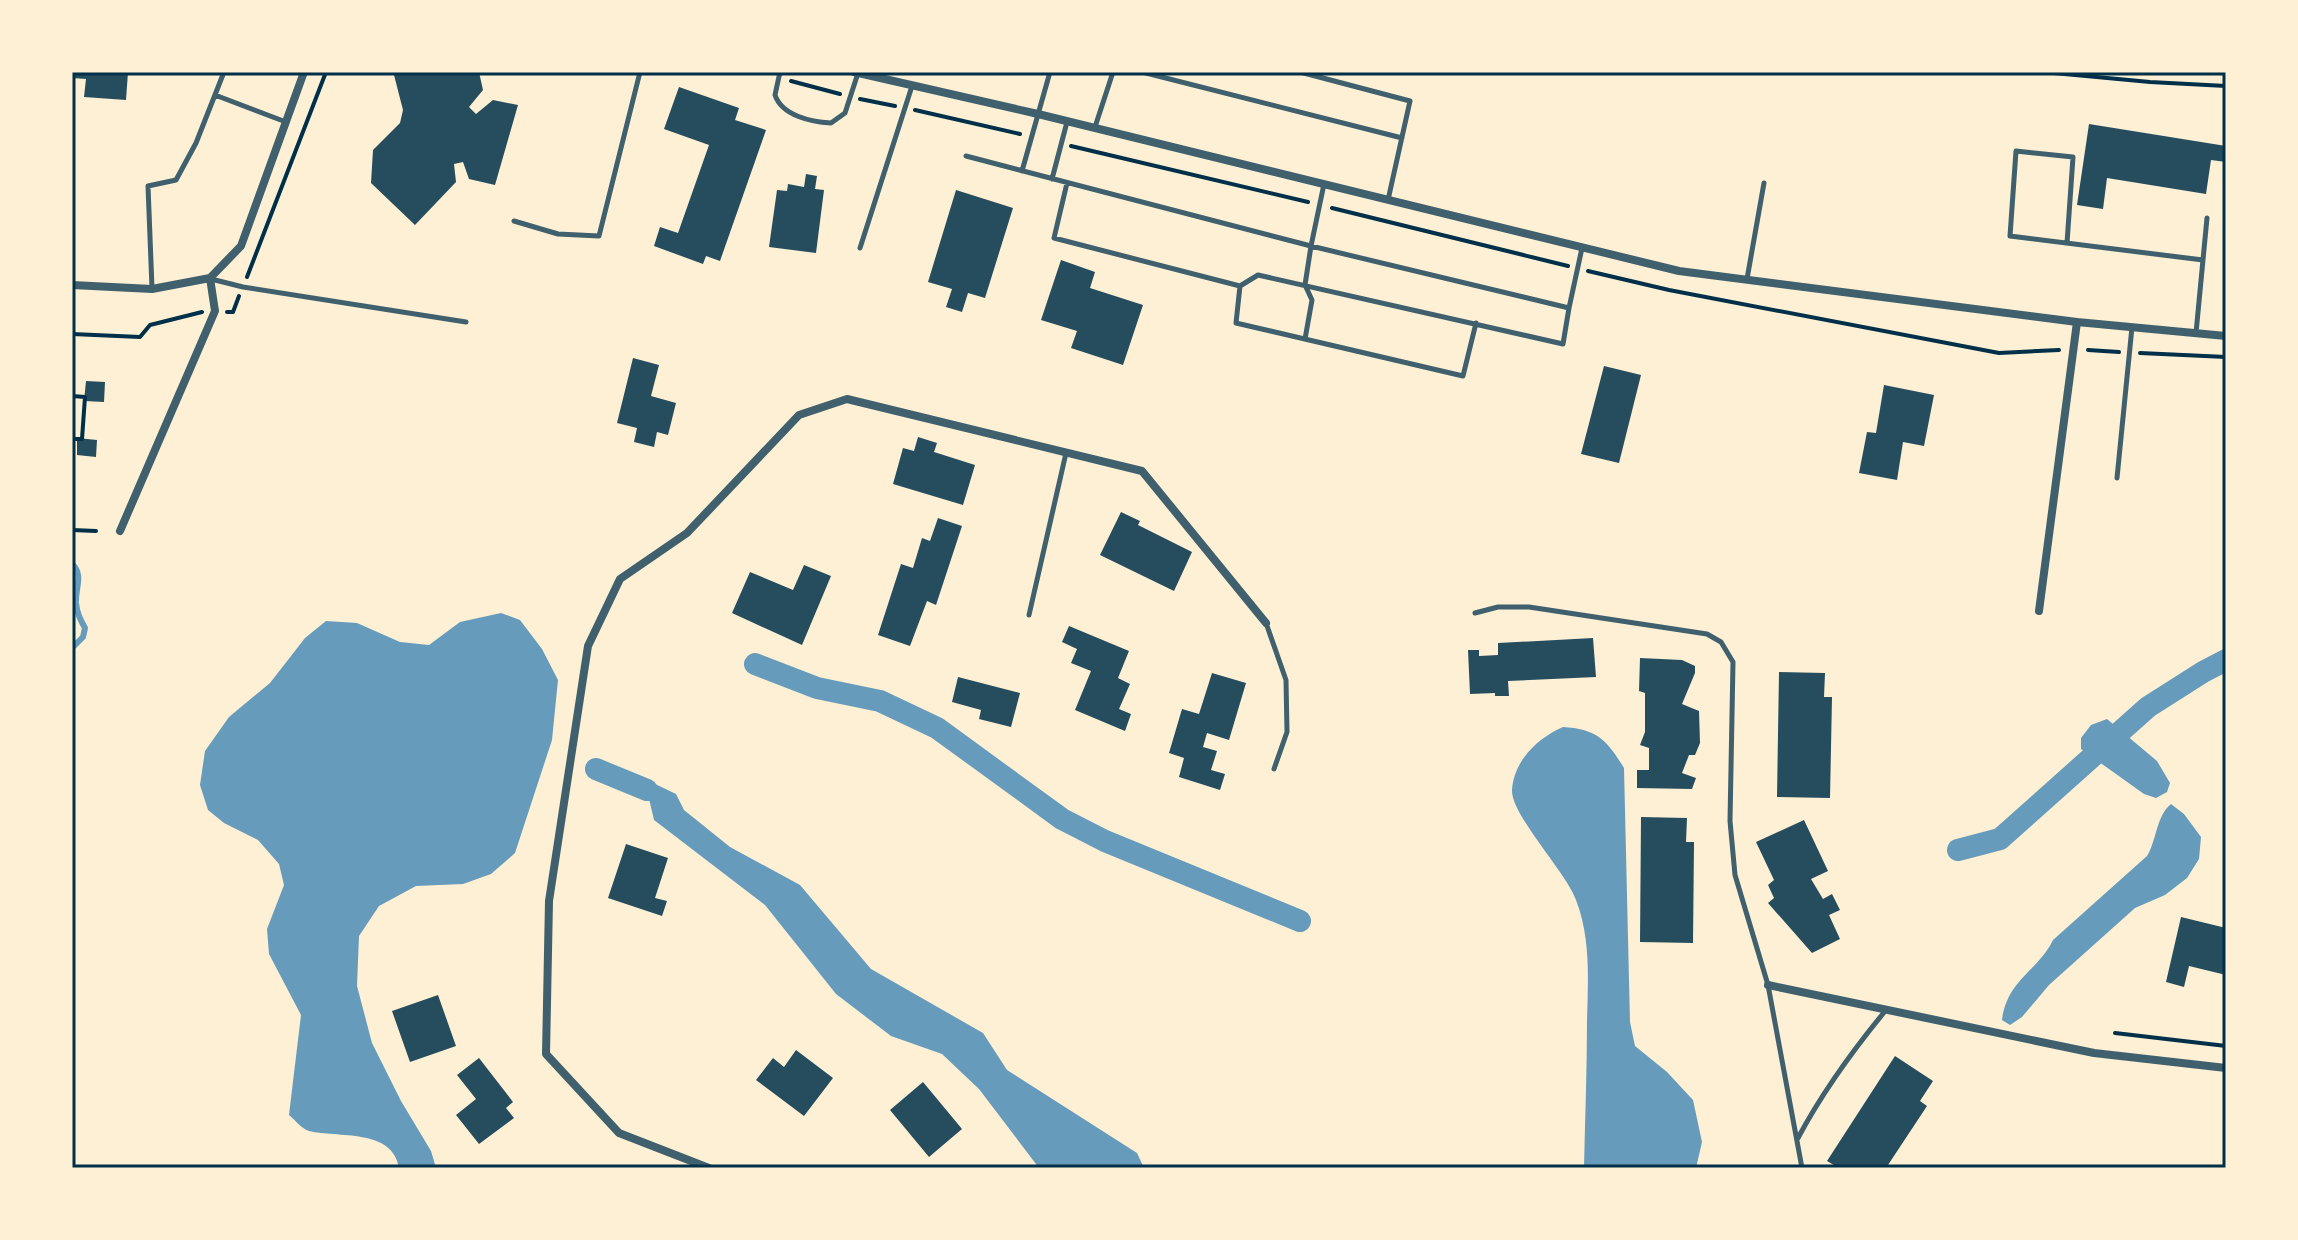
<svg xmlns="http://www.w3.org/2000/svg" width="2298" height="1240" font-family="Quicksand,sans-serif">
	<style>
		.water { fill: #669bbc }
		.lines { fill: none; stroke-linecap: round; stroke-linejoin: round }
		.stream { stroke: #669bbc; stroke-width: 6 }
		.canal { stroke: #669bbc; stroke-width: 22 }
		.building { fill: #264d5e }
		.path { stroke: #003049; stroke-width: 4 }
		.service { stroke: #3f606c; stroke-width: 5 }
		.minor { stroke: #3f606c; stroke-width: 8 }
		.neatline { fill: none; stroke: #003049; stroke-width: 3 }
	</style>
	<rect width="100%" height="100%" fill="#fdf0d5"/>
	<path class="water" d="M501 613 520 620 542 649 558 680 552 740 515 853 491 874 463 884 416 886 379 906 359 936 357 986 372 1043 401 1101 431 1151 436 1168H399C393 1128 337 1138 309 1131 302 1129 295 1120 289 1115L301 1015 269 954 267 929 284 885 279 864 258 840 224 823 208 810 200 785 205 751 229 717 270 683 305 638 326 621 357 623 400 642 429 645 460 622Z
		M2107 719 2157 761 2170 783 2167 792 2156 798 2144 794 2081 749V738L2091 725Z
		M1563 727C1597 729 1607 740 1624 768L1630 1022 1635 1046 1667 1072 1693 1100 1702 1142 1696 1168H1584C1585 1119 1587 1070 1587 1021 1588 980 1591 939 1576 900 1566 872 1511 815 1512 790 1514 760 1538 738 1563 727Z
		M653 783 676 794 684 810 730 847 800 885 871 969 983 1033 1007 1070 1137 1153 1144 1168H1039L979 1089 942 1054 891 1036 836 994 765 905 654 820 647 790Z
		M2171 804 2184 814 2201 837 2199 859 2187 878 2165 895 2135 908 2049 985 2022 1017 2010 1025 2002 1020C2007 980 2038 971 2053 940L2147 856C2157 840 2156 816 2171 804Z"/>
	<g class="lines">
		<path class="stream" d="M72 564C84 575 75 588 76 603 77 613 80 619 85 628L83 637 72 648"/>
		<path class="canal" d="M755 664 817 688 880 701 937 728 1062 819 1105 841 1300 921
			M596 769 647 790
			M1958 850 2000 839 2148 707 2203 672 2226 660"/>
	</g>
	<path class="building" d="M72 72H128L126 100 84 97 86 79 72 78Z
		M400 72H479L483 90 469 107 476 114 493 100 518 105 495 185 469 179 463 162 454 164 456 182 415 225 371 183 373 150 400 123 403 110 394 75Z
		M679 87 739 108 735 120 766 130 720 261 706 256 703 264 654 246 660 227 678 233 709 145 664 129Z
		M2089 124 2226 146V162L2211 160 2206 194 2107 178 2103 209 2077 205Z
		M806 174 817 176 815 189 824 190 816 253 769 247 777 190 787 191 788 184 804 187Z
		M956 190 1013 208 985 298 968 293 962 312 946 307 952 289 928 282Z
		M1061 260 1095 272 1090 288 1143 305 1123 365 1071 348 1077 331 1041 320Z
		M633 358 659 365 651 396 676 403 668 435 657 432 654 447 634 442 637 428 617 423Z
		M1604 366 1641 375 1619 463 1581 454Z
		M86 381 105 382 104 402 84 401Z
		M1884 385 1934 395 1924 446 1903 442 1897 480 1859 473 1867 432 1876 433Z
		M918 437 937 443 934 452 975 465 963 505 893 484 903 448 914 451Z
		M77 438 97 440 96 457 77 455Z
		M1121 512 1140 521 1138 525 1192 552 1174 591 1100 555Z
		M938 518 962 526 936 605 927 601 910 646 878 635 901 564 913 568 922 538 930 541Z
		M804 565 831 576 802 645 732 613 750 572 793 590Z
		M1069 626 1129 651 1118 678 1130 684 1119 709 1131 714 1125 731 1075 710 1091 671 1071 663 1077 649 1062 642Z
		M1593 638 1596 677 1508 681 1509 696H1495V693L1470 694 1468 650H1479V656L1498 655V643Z
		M1640 658 1682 660 1695 666V673L1682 704 1699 711 1700 743 1695 755H1689L1682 773 1696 778 1692 789 1637 788V770H1649V748L1640 745 1645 732V693L1639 691Z
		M1779 672 1825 673 1824 697H1832L1830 798 1777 797Z
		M1212 673 1246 683 1229 740 1207 733 1203 747 1217 751 1211 770 1225 774 1220 790 1179 777 1184 758 1169 753 1182 709 1199 714Z
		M958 677 1020 693 1011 727 979 719 981 710 952 702Z
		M1641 817 1687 818 1686 842H1694L1693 943 1640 942Z
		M1804 820 1828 871 1811 879 1823 899 1832 894 1840 910 1829 915 1840 939 1812 953 1768 903 1774 898 1768 885 1774 880 1756 842Z
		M626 844 668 858 655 898 667 901 662 916 608 898Z
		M2181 917 2226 928V975L2189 966 2184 987 2166 982Z
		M438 995 456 1046 410 1062 392 1011Z
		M796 1050 833 1078 804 1116 756 1080 773 1058 784 1067Z
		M1895 1056 1933 1081 1920 1101 1927 1106 1886 1168H1839L1827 1161Z
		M479 1058 513 1102 506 1108 514 1118 479 1144 456 1115 476 1099 457 1075Z
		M923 1082 962 1129 929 1157 890 1110Z"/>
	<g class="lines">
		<path class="path" d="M2043 72 2150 82 2226 86
			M791 81 840 94
			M860 99 895 106
			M915 110 1020 134
			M1071 146 1308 202
			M1332 208 1568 266
			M1588 271 1669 290 1999 353 2059 350
			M247 277 326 72
			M227 312H233L239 296
			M72 334 140 337 150 325 202 312
			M2088 350 2119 352
			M2140 353 2226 357
			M72 396 85 397 82 439H72
			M72 530 96 531
			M2115 1033 2226 1046"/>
		<path class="service" d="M780 72 775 95C782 116 812 122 831 123L845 113 858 73
			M1142 72 1402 138
			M1300 72 1410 101 1388 200
			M215 95 286 122
			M1095 127 1113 72
			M966 156 1311 246 1324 184
			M1022 171 1050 72
			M1052 179 1067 122
			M1067 183 1054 238 1240 286 1258 275 1563 344 1569 308
			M514 221 558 234 599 236 640 72
			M2067 243 2073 157 2016 151 2010 236 2203 260
			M860 248 912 86
			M211 279 243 287 466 322
			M1747 279 1764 183
			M1240 286 1236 323 1463 376 1476 323
			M152 288 148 186 176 180 196 143 224 72
			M2196 333 2207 218
			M1305 339 1312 300 1305 285 1311 246 1569 308 1582 248
			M2117 478 2132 327
			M1475 613 1498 607H1529L1707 634 1721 642 1733 662 1730 821 1735 875 1768 985 1802 1168
			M1029 615 1066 453
			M1266 623 1286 680 1287 732 1274 769
			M1798 1138C1823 1091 1853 1050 1886 1010"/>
		<path class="minor" d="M854 72 1038 114 1679 271 2077 322 2226 336
			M72 285 152 289 210 278 241 246 304 72
			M120 531 215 311 210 278
			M2039 611 2077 322
			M1768 985 2094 1053 2226 1068
			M709 1168 619 1133 546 1054 549 901 588 646 620 579 687 533 799 415 847 399 1142 471 1266 623"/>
	</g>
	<rect width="2298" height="1240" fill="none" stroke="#fdf0d5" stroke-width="148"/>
	<rect x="74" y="74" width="2150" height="1092" class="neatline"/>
</svg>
